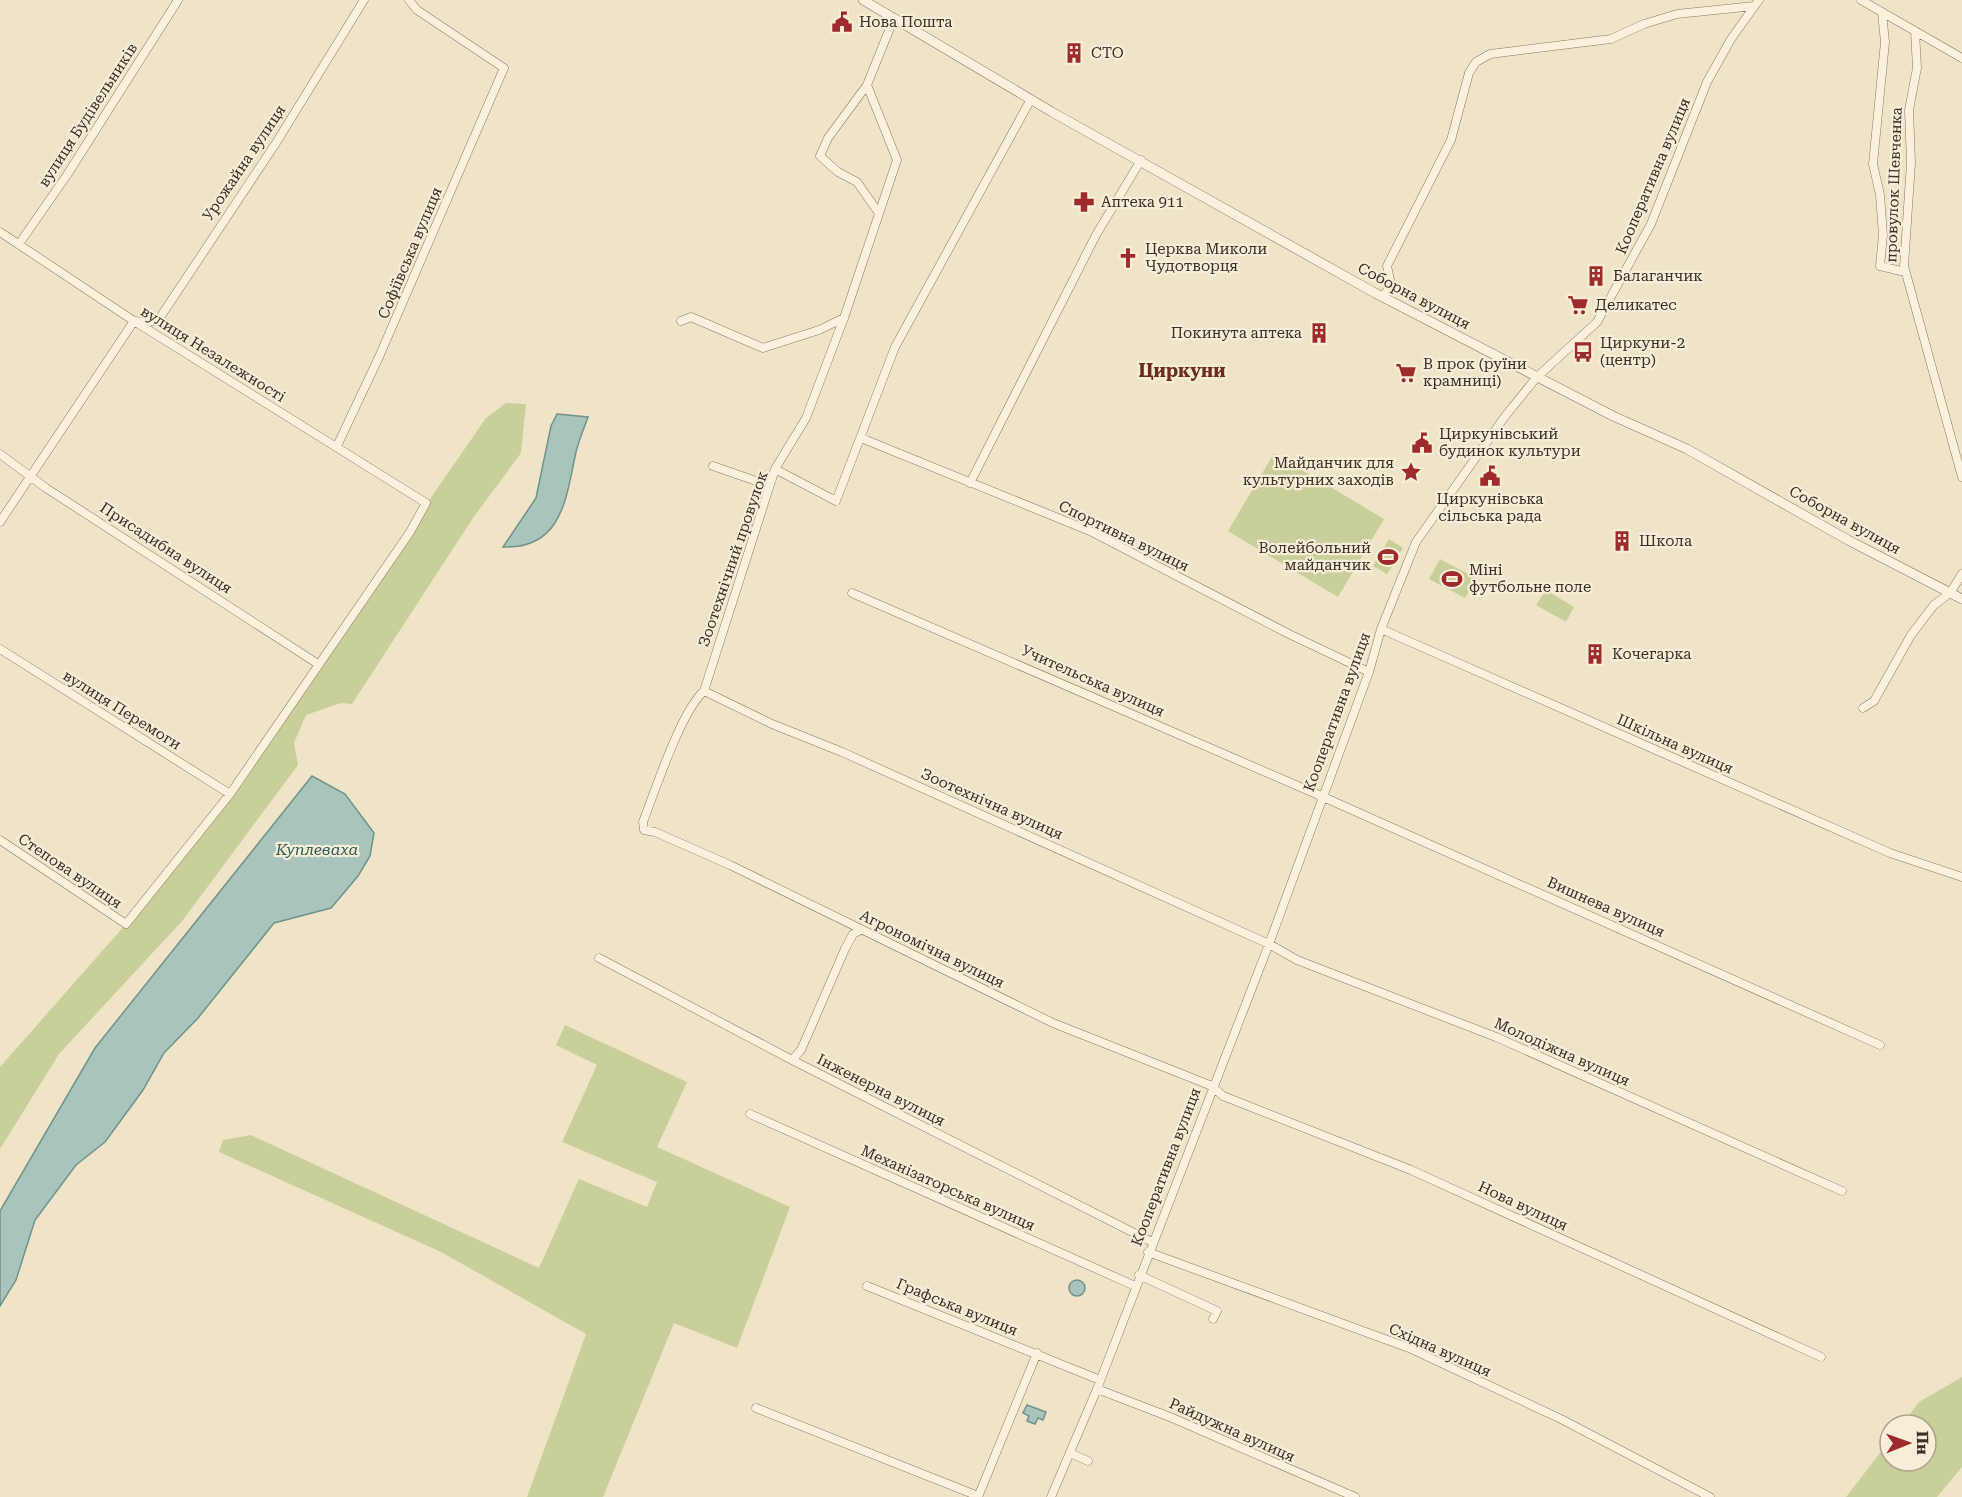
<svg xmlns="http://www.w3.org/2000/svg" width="1962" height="1497" font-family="'Roboto Serif',serif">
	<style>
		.green { fill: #c9cf9b }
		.water { fill: #a9c4bc; stroke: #6f938a; stroke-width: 1.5 }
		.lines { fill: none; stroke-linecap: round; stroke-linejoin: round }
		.minor-casing { stroke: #8d765c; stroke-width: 9 }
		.tertiary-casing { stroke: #8d765c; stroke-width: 10 }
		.minor { stroke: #faf1dc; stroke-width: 8 }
		.tertiary { stroke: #faf1dc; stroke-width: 9 }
		.labels { text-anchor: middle; stroke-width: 4.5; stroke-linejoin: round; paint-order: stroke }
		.poi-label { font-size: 15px; fill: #3d2e20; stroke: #f7eed8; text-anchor: start }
		.street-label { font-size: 15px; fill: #3d2e20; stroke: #f7eed8 }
		.water-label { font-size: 16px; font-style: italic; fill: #2f5d5a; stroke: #f7eed8 }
		.quarter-label { font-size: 18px; font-weight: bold; fill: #6b2e1e; stroke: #f7eed8 }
	</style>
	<rect width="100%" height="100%" fill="#f0e4c8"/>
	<path class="green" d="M506 403 526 404 521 453 473 518 352 704 341 703 306 715 294 743 298 765 183 920 59 1054 0 1149V1067L126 924 190 846 486 418Z
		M1274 453 1384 519 1338 597 1228 531Z
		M1389 539 1403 548 1387 574 1373 566Z
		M1440 559 1476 578 1465 598 1429 579Z
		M1546 590 1574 607 1566 622 1536 605Z
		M565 1025 687 1082 657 1147 790 1207 737 1348 674 1323 603 1497H527L586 1334 441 1252 219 1152 223 1140 251 1135 539 1268 579 1179 647 1207 657 1182 562 1142 597 1065 556 1045Z
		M1962 1377V1467L1937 1497H1846L1890 1440V1461H1926V1425H1902L1919 1402Z"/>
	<path class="water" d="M557 414 588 417C584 428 579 440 576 452 566 497 563 549 503 547L536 498 551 426Z
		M312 776 345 794 374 833 370 856 358 876 331 908 274 923 198 1018 164 1053 143 1090 105 1142 76 1165 35 1220 16 1280 0 1306V1211L95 1048Z
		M1069 1288a8 8 0 1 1 16 0a8 8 0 1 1-16 0Z
		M1027 1405 1046 1412 1043 1420 1038 1418 1035 1424 1027 1421 1029 1416 1023 1413Z"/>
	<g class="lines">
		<g class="minor-casing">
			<path id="minor" d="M1861 0 1962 58
				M1882 13 1885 42 1873 164 1880 195 1883 235 1880 266 1905 272
				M1915 31 1917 68 1909 110 1911 163 1904 266 1962 477
				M867 85 828 138 820 156 838 172 857 182 878 212
				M1031 99 895 347 836 501 775 469 704 691C681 711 655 791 643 822L644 830 655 832 730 865 1053 1023 1212 1086 1223 1096 1411 1170 1821 1357
				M0 232 134 321 426 503 410 532 230 794 126 924 0 840
				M19 244 67 175 178 0
				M1383 297 1391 284 1387 266 1451 140 1469 73 1476 62 1490 54 1611 39 1644 24 1677 14 1754 6
				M135 321 149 322 159 319 276 143 364 0
				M681 321 691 317 763 348 819 330 844 318
				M861 438 1090 531 1291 635 1369 672
				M337 446 379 357 504 68 417 10 409 0
				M0 454 46 488 318 664
				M713 466 759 482 772 479
				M775 469 806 418 844 318 897 160 867 85 894 18
				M970 483 1096 235 1141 160
				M0 522 134 321
				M852 593 1321 796 1880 1045
				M1381 629 1890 853 1962 877
				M0 649 230 794
				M704 691 772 724 842 752 1269 944 1297 960 1496 1037 1842 1191
				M1863 708 1874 701 1911 635 1934 605 1950 593 1962 574
				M599 958 792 1060 1152 1242
				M792 1060 801 1050 845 949 853 934 861 930
				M750 1114 1135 1286
				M1148 1252 1409 1348 1561 1419 1710 1497
				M1139 1275 1217 1311 1213 1319
				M867 1286 1100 1380
				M1097 1389 1170 1417 1355 1497
				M756 1408 978 1496
				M1070 1453 1088 1461
				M978 1497 1037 1353
				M1051 1497 1097 1389 1269 944 1369 672 1381 629 1416 542 1506 415 1537 377 1597 322 1651 224 1707 82 1731 39 1759 0"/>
		</g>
		<g class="tertiary-casing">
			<path id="tertiary" d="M863 0 1052 112 1375 293 1613 416 1687 449 1848 540 1962 599"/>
		</g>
		<use href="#minor" class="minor"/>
		<use href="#tertiary" class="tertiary"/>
	</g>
	<defs>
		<g id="civic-bare" transform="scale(1.62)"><path d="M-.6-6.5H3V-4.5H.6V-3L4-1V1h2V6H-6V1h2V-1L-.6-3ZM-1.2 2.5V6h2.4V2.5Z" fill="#9e2a2b" stroke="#f7eed8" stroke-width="2.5" paint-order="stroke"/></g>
		<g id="building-bare" transform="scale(1.62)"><path d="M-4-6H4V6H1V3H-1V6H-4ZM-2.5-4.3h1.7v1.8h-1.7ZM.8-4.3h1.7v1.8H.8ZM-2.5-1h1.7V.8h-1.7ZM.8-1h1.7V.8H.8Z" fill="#9e2a2b" stroke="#f7eed8" stroke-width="2.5" paint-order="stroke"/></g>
		<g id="pharmacy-bare" transform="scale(1.62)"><path d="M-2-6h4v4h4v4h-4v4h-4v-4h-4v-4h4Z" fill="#9e2a2b" stroke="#f7eed8" stroke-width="2.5" paint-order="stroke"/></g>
		<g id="church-bare" transform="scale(1.62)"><path d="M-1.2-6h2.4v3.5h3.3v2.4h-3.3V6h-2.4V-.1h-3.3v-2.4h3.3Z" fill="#9e2a2b" stroke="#f7eed8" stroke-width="2.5" paint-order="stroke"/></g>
		<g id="supermarket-bare" transform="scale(1.62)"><path d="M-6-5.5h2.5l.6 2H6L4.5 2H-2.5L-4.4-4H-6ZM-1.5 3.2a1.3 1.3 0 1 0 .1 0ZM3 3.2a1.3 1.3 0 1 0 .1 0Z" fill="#9e2a2b" stroke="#f7eed8" stroke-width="2.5" paint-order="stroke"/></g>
		<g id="bus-bare" transform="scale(1.62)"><path d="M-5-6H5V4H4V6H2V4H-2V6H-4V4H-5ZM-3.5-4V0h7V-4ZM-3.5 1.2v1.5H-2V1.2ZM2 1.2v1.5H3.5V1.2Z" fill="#9e2a2b" stroke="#f7eed8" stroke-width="2.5" paint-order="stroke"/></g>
		<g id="sight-bare" transform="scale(1.62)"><path d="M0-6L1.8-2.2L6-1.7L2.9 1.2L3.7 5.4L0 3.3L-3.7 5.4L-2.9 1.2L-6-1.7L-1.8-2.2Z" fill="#9e2a2b" stroke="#f7eed8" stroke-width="2.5" paint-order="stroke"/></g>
		<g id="stadium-bare" transform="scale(1.62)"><path d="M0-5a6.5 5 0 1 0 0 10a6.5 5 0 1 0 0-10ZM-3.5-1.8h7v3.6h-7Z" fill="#9e2a2b" stroke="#f7eed8" stroke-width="2.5" paint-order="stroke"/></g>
	</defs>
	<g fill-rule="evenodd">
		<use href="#civic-bare" x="842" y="22"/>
		<use href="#building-bare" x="1074" y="53"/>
		<use href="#pharmacy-bare" x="1084" y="202"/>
		<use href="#church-bare" x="1128" y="258"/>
		<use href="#building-bare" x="1596" y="276"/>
		<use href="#supermarket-bare" x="1578" y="305"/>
		<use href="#building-bare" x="1319" y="333"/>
		<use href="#bus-bare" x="1583" y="352"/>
		<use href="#supermarket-bare" x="1406" y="373"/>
		<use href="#civic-bare" x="1422" y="443"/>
		<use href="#sight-bare" x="1411" y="472"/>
		<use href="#civic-bare" x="1490" y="476"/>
		<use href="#building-bare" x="1622" y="541"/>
		<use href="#stadium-bare" x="1388" y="557"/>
		<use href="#stadium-bare" x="1452" y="579"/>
		<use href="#building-bare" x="1595" y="654"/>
	</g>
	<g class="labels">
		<g class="poi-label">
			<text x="859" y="27">Нова Пошта</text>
			<text x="1091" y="58">СТО</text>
			<text x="1101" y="207">Аптека 911</text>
			<text x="1145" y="254">Церква Миколи<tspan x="1145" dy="17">Чудотворця</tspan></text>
			<text x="1613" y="281">Балаганчик</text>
			<text x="1595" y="310">Деликатес</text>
			<text x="1302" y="338" text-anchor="end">Покинута аптека</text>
			<text x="1600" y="348">Циркуни-2<tspan x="1600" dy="17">(центр)</tspan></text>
			<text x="1423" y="369">В прок (руїни<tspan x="1423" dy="17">крамниці)</tspan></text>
			<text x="1439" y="439">Циркунівський<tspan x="1439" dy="17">будинок культури</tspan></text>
			<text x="1394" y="468" text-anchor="end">Майданчик для<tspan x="1394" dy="17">культурних заходів</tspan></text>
			<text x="1490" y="504" text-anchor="middle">Циркунівська<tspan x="1490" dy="17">сільська рада</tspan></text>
			<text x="1639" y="546">Школа</text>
			<text x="1371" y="553" text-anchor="end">Волейбольний<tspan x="1371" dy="17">майданчик</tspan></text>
			<text x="1469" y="575">Міні<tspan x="1469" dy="17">футбольне поле</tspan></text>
			<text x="1612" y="659">Кочегарка</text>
		</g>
		<g class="street-label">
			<text transform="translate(88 115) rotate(-57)" y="5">вулиця Будівельників</text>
			<text transform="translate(244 163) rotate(-56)" y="5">Урожайна вулиця</text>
			<text transform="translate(1653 176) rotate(-67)" y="5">Кооперативна вулиця</text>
			<text transform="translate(1894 185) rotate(-88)" y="5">провулок Шевченка</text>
			<text transform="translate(410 253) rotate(-67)" y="5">Софіївська вулиця</text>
			<text transform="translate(1414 296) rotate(28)" y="5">Соборна вулиця</text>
			<text transform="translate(213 354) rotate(32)" y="5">вулиця Незалежності</text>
			<text transform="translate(1845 520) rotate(29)" y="5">Соборна вулиця</text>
			<text transform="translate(1124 536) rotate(26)" y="5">Спортивна вулиця</text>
			<text transform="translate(166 548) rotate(33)" y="5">Присадибна вулиця</text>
			<text transform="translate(733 559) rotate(-71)" y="5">Зоотехнічний провулок</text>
			<text transform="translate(1093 681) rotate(24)" y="5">Учительська вулиця</text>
			<text transform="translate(122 710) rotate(32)" y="5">вулиця Перемоги</text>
			<text transform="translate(1337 712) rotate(-70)" y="5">Кооперативна вулиця</text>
			<text transform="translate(1675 744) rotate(24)" y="5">Шкільна вулиця</text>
			<text transform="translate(992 804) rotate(24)" y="5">Зоотехнічна вулиця</text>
			<text transform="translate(70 871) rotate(34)" y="5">Степова вулиця</text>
			<text transform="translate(1606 907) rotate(24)" y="5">Вишнева вулиця</text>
			<text transform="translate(932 949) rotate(26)" y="5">Агрономічна вулиця</text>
			<text transform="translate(1562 1052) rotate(24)" y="5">Молодіжна вулиця</text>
			<text transform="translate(881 1090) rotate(27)" y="5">Інженерна вулиця</text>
			<text transform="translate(1166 1167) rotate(-69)" y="5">Кооперативна вулиця</text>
			<text transform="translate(948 1188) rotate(24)" y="5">Механізаторська вулиця</text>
			<text transform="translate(1523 1206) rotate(25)" y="5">Нова вулиця</text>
			<text transform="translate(957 1307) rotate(22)" y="5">Графська вулиця</text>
			<text transform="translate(1440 1350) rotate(24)" y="5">Східна вулиця</text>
			<text transform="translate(1232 1430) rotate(24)" y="5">Райдужна вулиця</text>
		</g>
		<g class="water-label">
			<text x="317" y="855">Куплеваха</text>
		</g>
		<g class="quarter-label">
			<text x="1182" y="377">Циркуни</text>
		</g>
	</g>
	<g transform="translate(1908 1443) rotate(89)"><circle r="28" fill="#f7eed8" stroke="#ada18e" stroke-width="1.5"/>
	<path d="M0-4.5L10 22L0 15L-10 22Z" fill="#9e2a2b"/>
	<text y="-9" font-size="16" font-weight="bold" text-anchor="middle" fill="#3d2e20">Пн</text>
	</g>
</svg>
